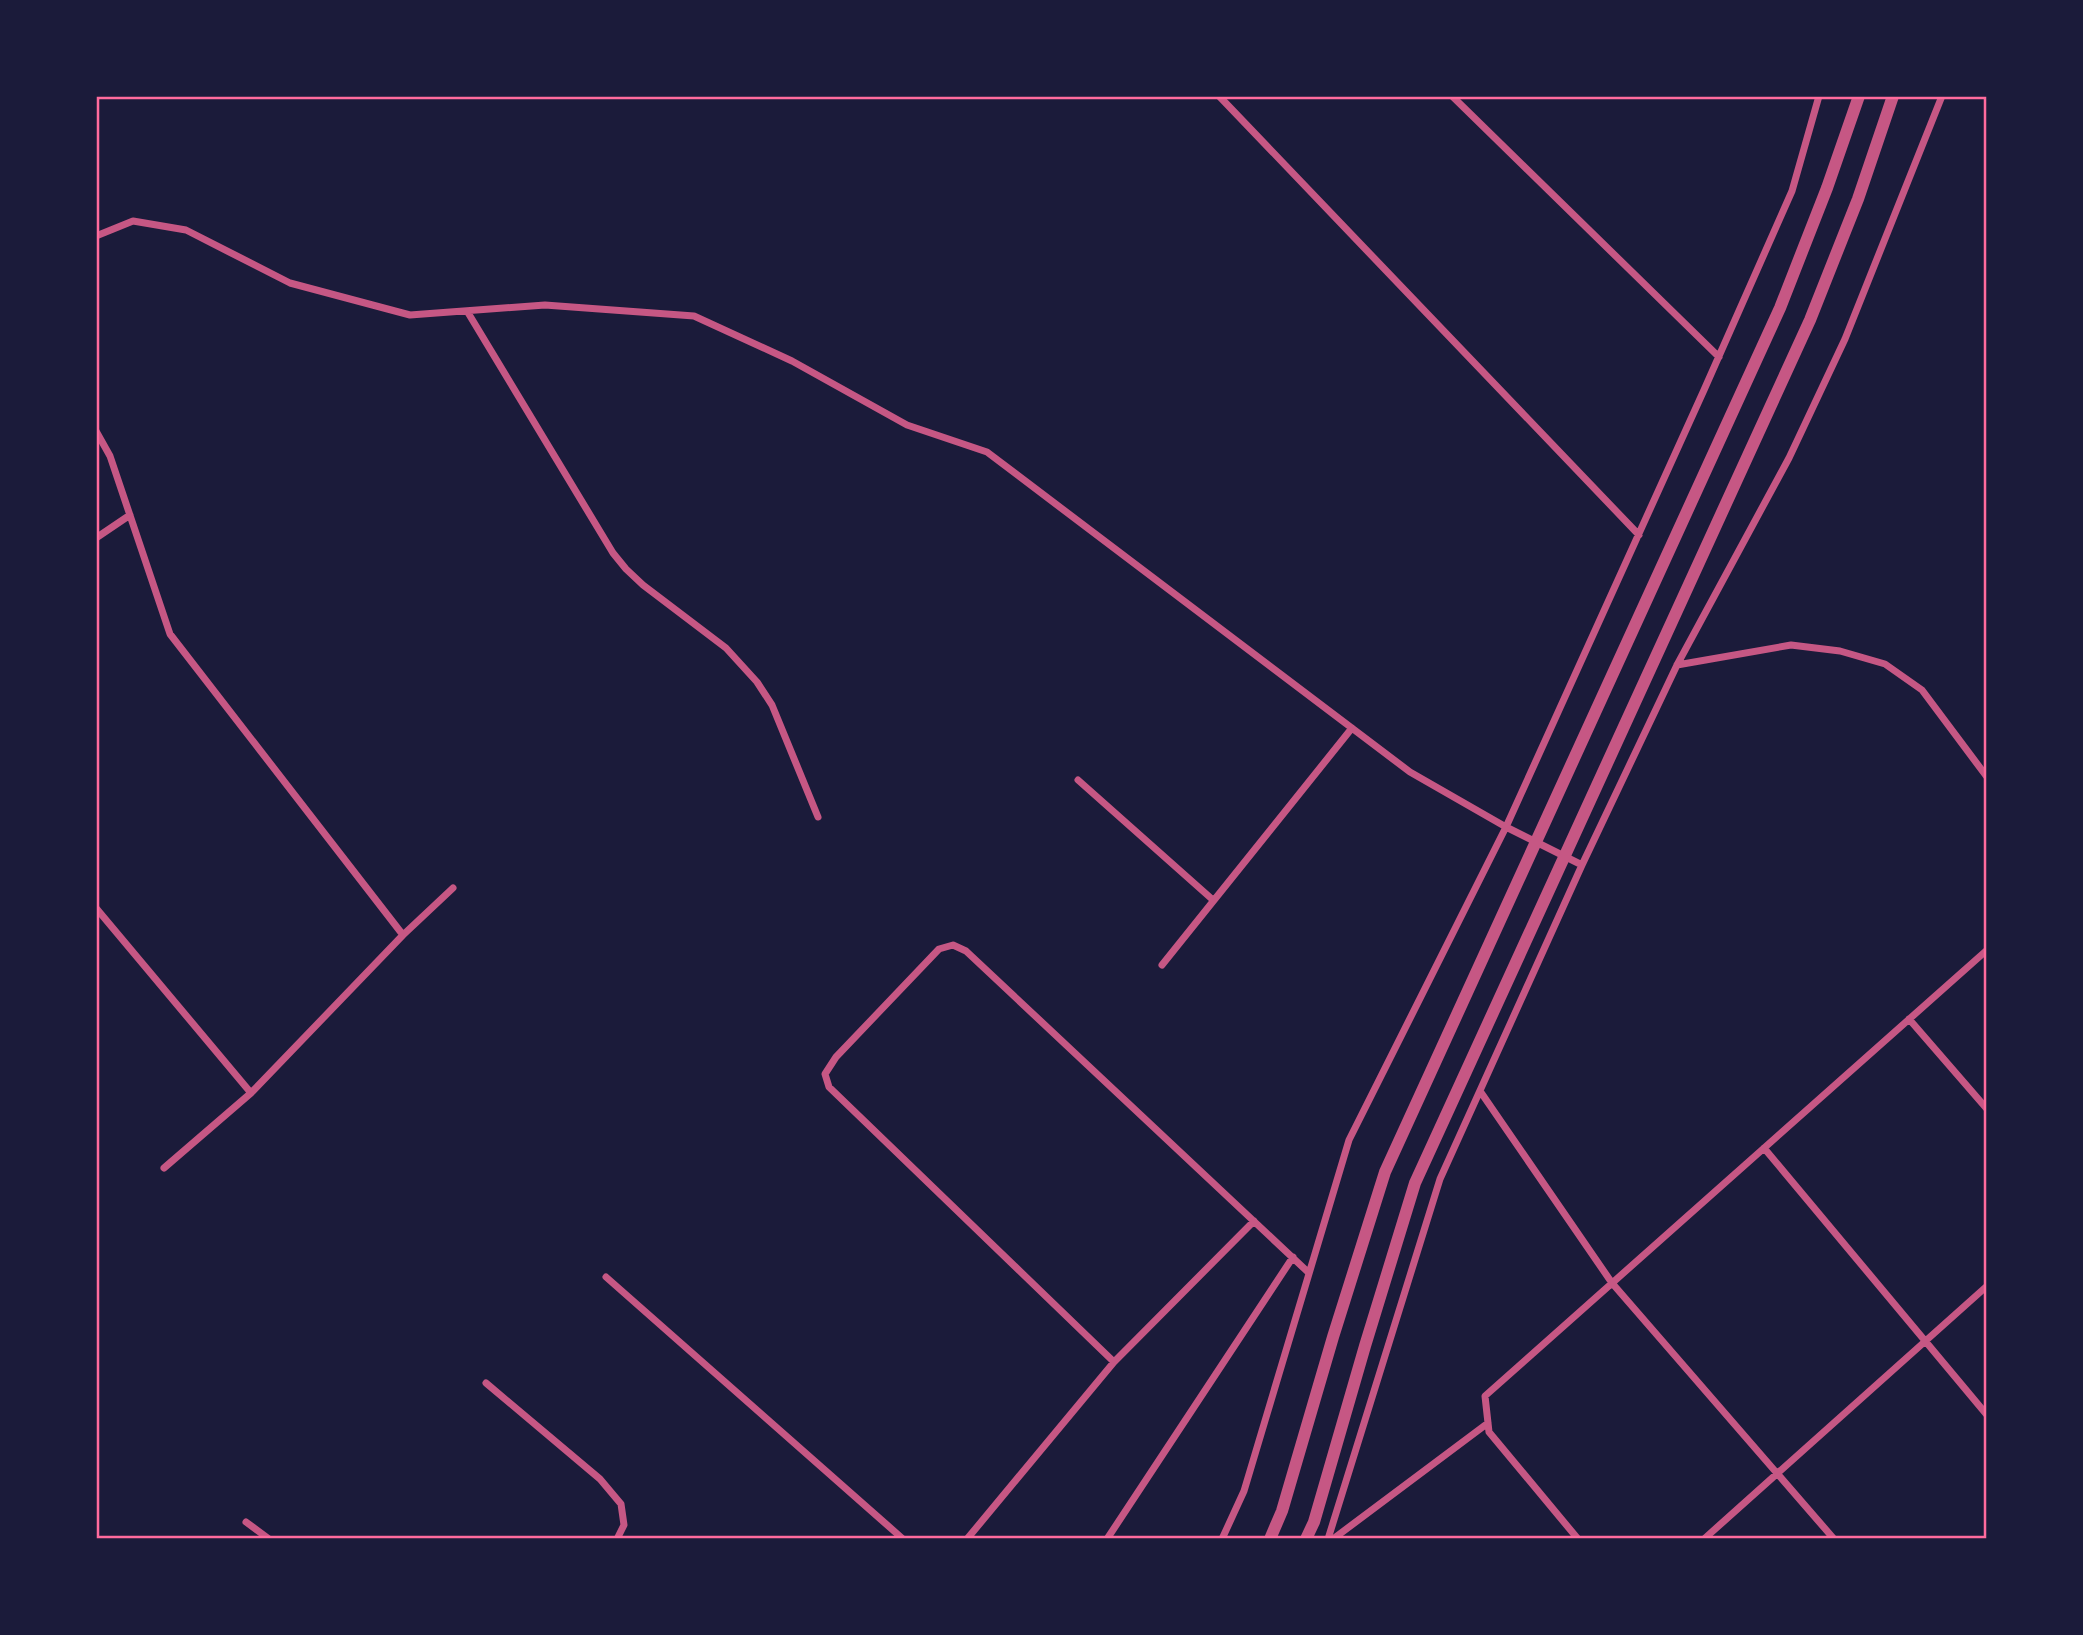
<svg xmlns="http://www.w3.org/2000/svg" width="2083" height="1635" font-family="'IBM Plex Sans',sans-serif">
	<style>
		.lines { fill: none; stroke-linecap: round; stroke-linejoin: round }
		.minor { stroke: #c65784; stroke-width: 7 }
		.tertiary { stroke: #c65784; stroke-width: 12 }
		.neatline { fill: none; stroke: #ff6b9d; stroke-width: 2.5 }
	</style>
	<rect width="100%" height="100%" fill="#1b1b3a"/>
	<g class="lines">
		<path class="minor" d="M1219 96 1639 535
			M1452 96 1719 357
			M96 236 133 221 186 230 290 283 410 315 545 305 694 316 792 361 907 425 987 452 1410 772 1506 827 1582 865
			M467 311 613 553 626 569 643 585 726 648 757 682 772 705 818 817
			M96 431 110 456 170 634 403 935
			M96 538 130 515
			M1677 665 1791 645 1840 651 1885 664 1922 690 1987 777
			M1078 780 1213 900
			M96 908 251 1093
			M1162 965 1352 728
			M1909 1019 1987 1109
			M1480 1091 1612 1283 1834 1539
			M1764 1148 1987 1415
			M164 1168 251 1093 403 935 453 888
			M606 1277 903 1539
			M1114 1362 829 1087 825 1074 836 1057 939 949 953 945 966 951 1309 1273
			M486 1383 600 1479 621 1504 624 1525 617 1539
			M246 1522 269 1539
			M967 1539 1114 1362 1254 1221
			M1107 1539 1293 1257
			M1222 1539 1244 1491 1349 1140 1506 827 1704 390 1792 191 1819 96
			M1328 1539 1440 1179 1582 865 1677 665 1789 458 1845 339 1942 96
			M1333 1539 1488 1423
			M1578 1539 1489 1432 1485 1396 1987 950
			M1704 1539 1987 1286"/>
		<path class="tertiary" d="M1270 1539 1282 1511 1333 1337 1385 1172 1780 308 1827 188 1859 96
			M1306 1539 1314 1522 1365 1346 1415 1183 1810 320 1858 199 1893 96"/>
	</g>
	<rect width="2083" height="1635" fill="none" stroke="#1b1b3a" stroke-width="196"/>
	<rect x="98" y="98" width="1887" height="1439" class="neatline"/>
</svg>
